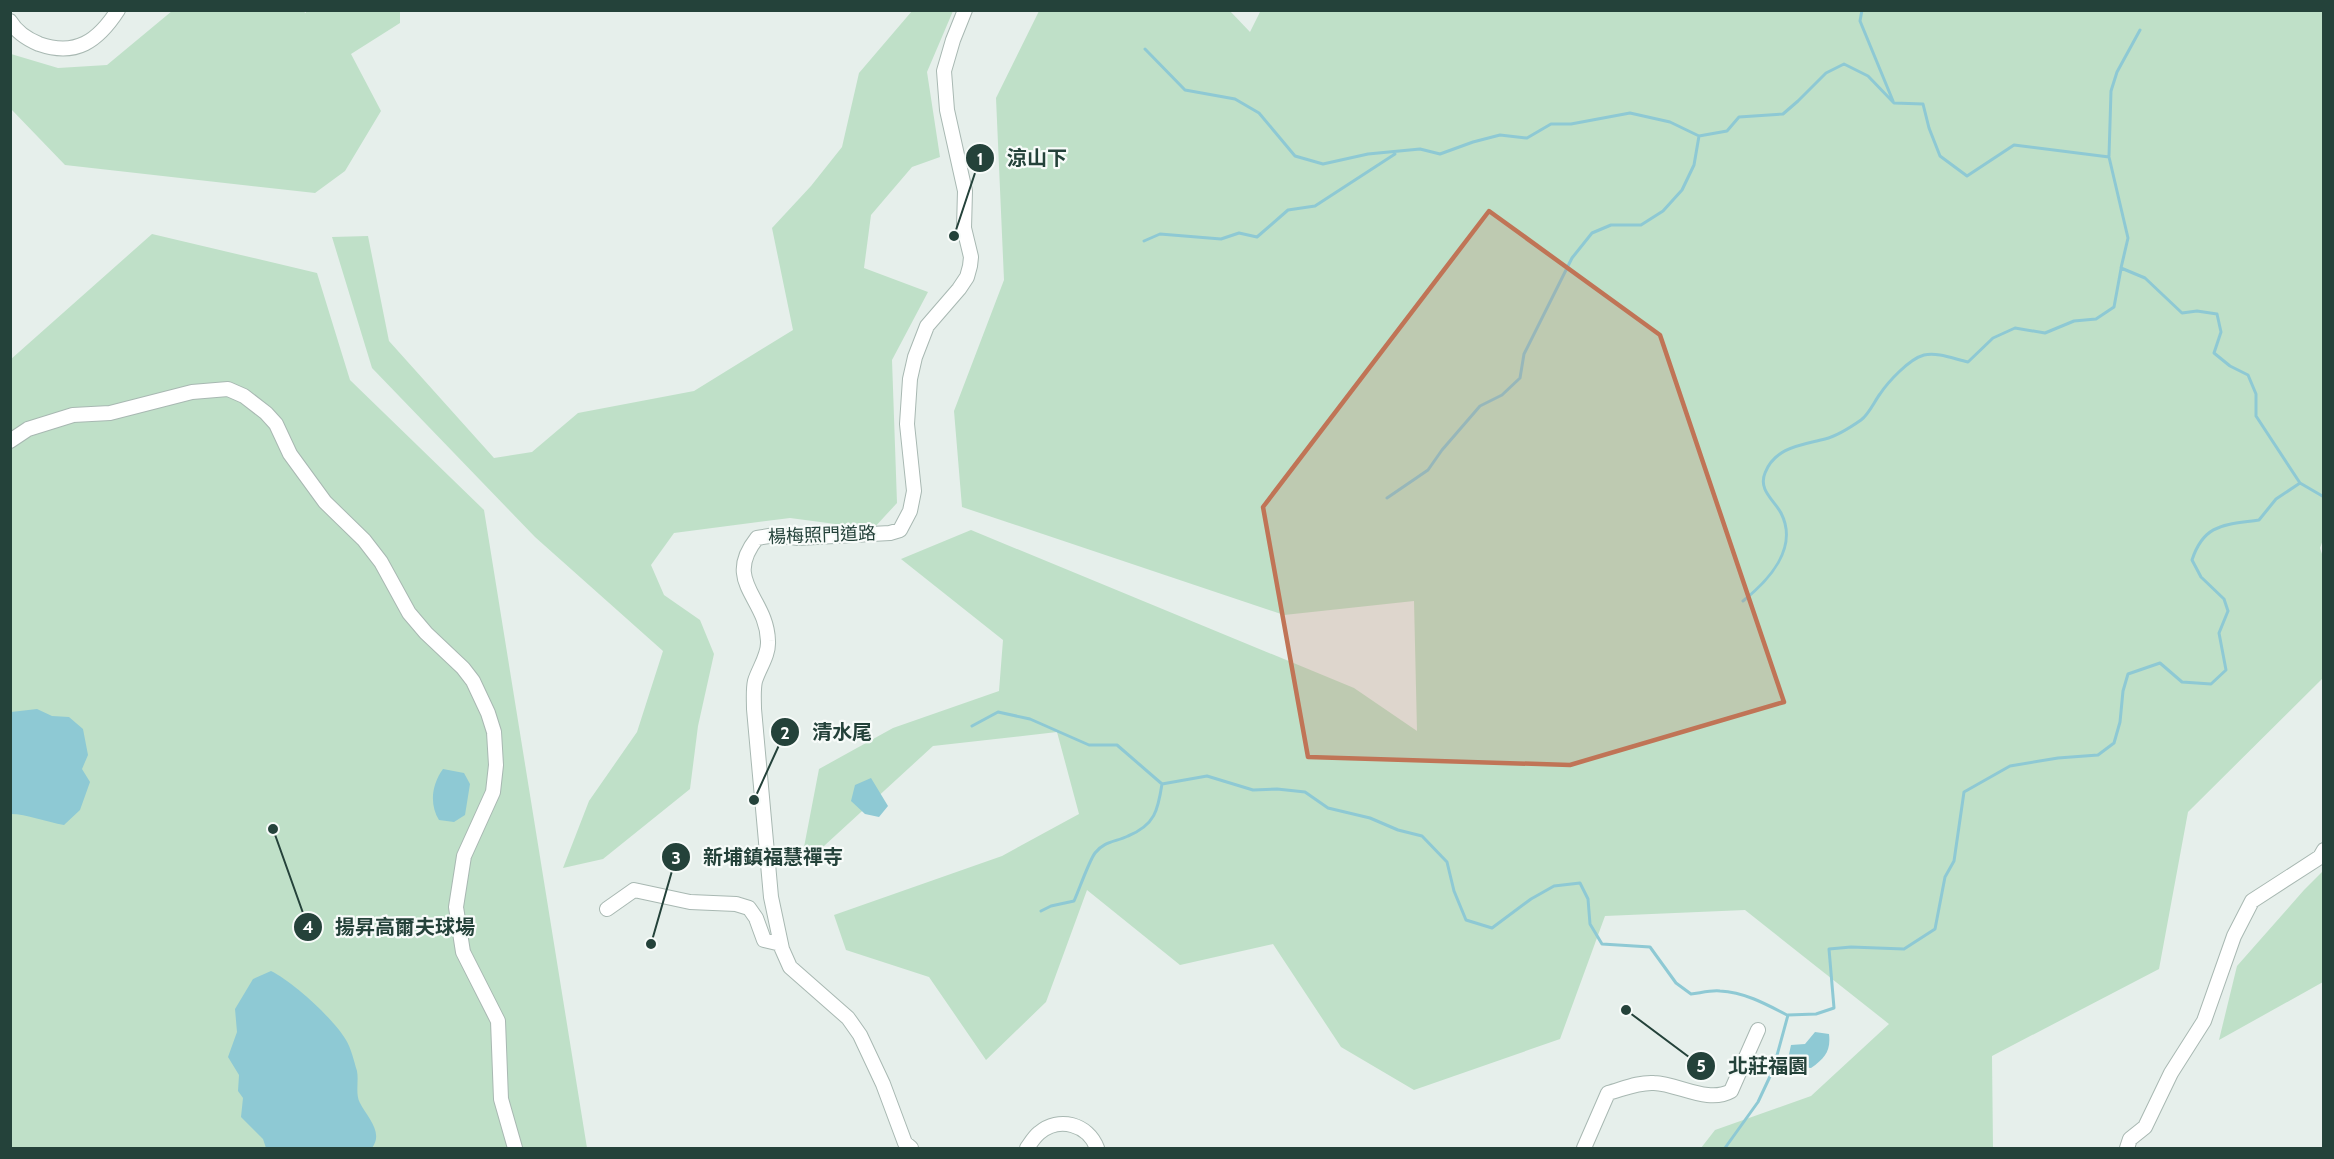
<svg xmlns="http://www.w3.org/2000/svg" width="2334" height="1159" font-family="Cabin,'Noto Sans TC',sans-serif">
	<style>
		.green { fill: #bfe0c8 }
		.water { fill: #8ec9d4 }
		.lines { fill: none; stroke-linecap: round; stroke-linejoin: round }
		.stream { stroke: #8ec9d4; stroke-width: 3 }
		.minor-casing { stroke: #a8b8b2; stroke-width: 16 }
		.minor { stroke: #fff; stroke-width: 14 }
		.marked { fill: #c07456; fill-opacity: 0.2; stroke: #c07456; stroke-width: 4.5; stroke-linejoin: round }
		.labels { text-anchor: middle; stroke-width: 4.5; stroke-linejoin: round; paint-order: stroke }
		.street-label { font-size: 18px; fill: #24423a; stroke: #f7fbf9 }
		.leader { fill: none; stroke: #24423a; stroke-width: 2 }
		.callout-dot { fill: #24423a; stroke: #f7fbf9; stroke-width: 2 }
		.mark-label { font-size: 18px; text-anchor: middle; font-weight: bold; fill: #fff }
		.callout-label { font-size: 20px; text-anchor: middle; font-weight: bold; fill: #24423a; stroke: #f7fbf9; stroke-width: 4.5; stroke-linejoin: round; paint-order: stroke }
	</style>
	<rect width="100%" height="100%" fill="#e6efeb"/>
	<path class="green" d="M300 10 306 13V10L400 11V23L351 54 381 111 345 171 315 193 65 165 11 109V54L58 68 107 65 172 11Z
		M1261 10 2323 11 2324 537 2320 548 2324 560 2323 678 2188 812 2159 969 1992 1056 1993 1148H1701L1715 1130 1811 1096 1889 1024 1745 910 1605 916 1560 1039 1414 1090 1341 1047 1273 944 1180 965 1087 890 1046 1002 986 1060 929 977 846 950 834 915 1002 856 1079 814 1057 732 933 746 800 868 819 769 893 728 999 691 1003 640 901 559 971 530 1354 688 1417 731 1414 601 1284 615 962 507 954 411 1004 280 996 98 1039 11H1230L1250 32Z
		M912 11H953L927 72 940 157 912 167 871 215 864 268 928 292 892 360 897 503 873 529 790 518 674 533 651 565 664 595 700 620 714 654 698 726 690 789 603 859 563 868 589 801 637 732 663 651 535 537 372 368 332 237 368 236 389 341 494 458 532 452 578 413 694 391 793 330 772 228 811 186 842 147 859 73Z
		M152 234 317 273 350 380 484 510 587 1148H11L10 360Z
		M2323 871V982L2219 1040 2237 966 2304 890Z"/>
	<path class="water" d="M37 709 52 716 69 717 83 729 88 755 82 769 90 782 80 810 64 825C47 822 26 814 11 814V712Z
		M443 769 464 773 470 784 465 815 454 822 439 820C429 804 432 784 443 769Z
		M871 778 888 806 879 817 865 814 851 801 855 785Z
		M271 971C293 982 333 1018 346 1040 351 1048 354 1061 357 1071 359 1081 355 1094 360 1103 367 1117 384 1132 372 1148H266L263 1139 241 1117 243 1098 238 1091 239 1075 228 1057 237 1032 235 1009 253 979Z
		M1815 1032 1829 1034C1831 1051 1825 1058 1811 1068L1794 1066 1788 1059 1791 1045 1805 1044Z"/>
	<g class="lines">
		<path class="stream" d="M1862 10 1860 21 1893 101
			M1145 49 1185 90 1235 99 1259 113 1295 156 1323 164 1368 154 1420 149 1440 154 1473 142 1500 135 1527 138 1551 124H1571L1630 113 1670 122 1699 136 1727 131 1739 117 1783 114 1798 101 1826 73 1844 64 1868 76 1894 103 1923 104 1929 128 1940 156 1967 176 2014 145 2109 157 2128 238 2121 268 2145 278 2182 313 2197 311 2217 314 2221 332 2214 353 2230 366 2248 375 2256 394V416L2300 483
			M2109 156 2111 91 2117 72 2140 30
			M1144 241 1160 234 1221 239 1239 233 1257 237 1288 210 1315 206 1395 154
			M1387 498 1428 470 1442 450 1480 406 1502 395 1520 378 1524 354 1572 258 1592 233 1611 225H1641L1663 211 1682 190 1694 165 1699 136
			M1743 601C1768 581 1799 548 1781 513 1774 500 1758 490 1765 473 1775 447 1802 445 1825 439 1837 436 1851 427 1861 420 1869 414 1874 402 1880 394 1888 382 1909 359 1924 355 1938 352 1954 359 1968 362L1993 338 2015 328 2045 333 2074 321 2096 319 2114 307 2121 269
			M972 726 998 712 1030 719 1089 745H1117L1162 784 1207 776 1253 790 1277 789 1305 792 1328 808 1370 818 1398 830 1422 836 1447 862 1454 891 1466 920 1492 928 1531 899 1554 886 1580 883 1588 899 1590 924 1602 944 1650 947 1676 983 1691 994C1700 993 1711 990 1720 991 1744 992 1766 1004 1787 1015
			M1041 911 1051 906 1074 901C1079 890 1089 861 1095 853 1104 841 1116 842 1128 836 1155 825 1158 810 1162 784
			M1725 1148 1758 1102 1773 1070 1788 1015 1816 1014 1834 1008 1829 949 1851 947 1904 949 1935 929 1945 877 1954 861 1964 792 2010 766 2058 758 2098 755 2114 743 2120 722 2123 691 2128 674 2160 663 2182 682 2211 684 2226 670 2219 633 2228 611 2224 599 2201 577 2192 560C2204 523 2225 525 2259 520L2276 499 2300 483 2324 497"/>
		<g class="minor-casing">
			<path id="minor" d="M10 21C17 33 27 39 39 44 76 57 98 41 118 10
				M10 441 28 429 73 415 110 413 192 392 228 389 244 396 266 413 276 424 290 454 325 502 364 540 381 562 409 613 426 633 463 668 473 681 488 713 494 732 496 765 493 792 464 856 456 907 463 952 498 1021 501 1099 515 1148
				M607 909 634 890 690 902 736 904 749 908 756 918 764 940 781 944
				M911 1148 905 1143 883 1084 860 1035 848 1018 790 967 782 949 771 897 754 709C754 700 753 690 755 681 759 668 769 655 768 641 767 597 722 582 757 538L775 535 798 538 890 533 900 530 910 511 914 491 907 424 910 379 915 357 927 326 959 289 967 277 970 266 971 257 964 228 965 191 947 110 944 71 953 40 965 10
				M1027 1148C1030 1144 1034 1137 1039 1133 1059 1116 1088 1124 1097 1148
				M1584 1148 1608 1093C1623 1089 1638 1082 1654 1083 1679 1084 1708 1104 1731 1091L1758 1030
				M2127 1148 2130 1139 2145 1127 2171 1073 2204 1021 2234 936 2252 901 2320 857 2324 850"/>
		</g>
		<use href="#minor" class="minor"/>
	</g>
	<path class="marked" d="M1489 211 1660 335 1784 702 1570 765 1308 757 1263 507Z"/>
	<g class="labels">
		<g class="street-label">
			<text transform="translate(822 535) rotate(-2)" y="6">楊梅照門道路</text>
		</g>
	</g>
	<path class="leader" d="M954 236L980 158M754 800L785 732M651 944L676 857M273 829L308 927M1626 1010L1701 1066"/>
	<g class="callout-dot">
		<circle cx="954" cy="236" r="6"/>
		<circle cx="754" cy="800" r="6"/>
		<circle cx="651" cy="944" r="6"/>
		<circle cx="273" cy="829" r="6"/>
		<circle cx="1626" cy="1010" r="6"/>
		<circle cx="980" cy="158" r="15"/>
		<circle cx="785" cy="732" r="15"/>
		<circle cx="676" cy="857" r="15"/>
		<circle cx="308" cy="927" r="15"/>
		<circle cx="1701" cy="1066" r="15"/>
	</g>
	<g class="mark-label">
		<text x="980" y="165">1</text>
		<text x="785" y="739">2</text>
		<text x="676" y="864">3</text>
		<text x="308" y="933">4</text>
		<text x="1701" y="1072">5</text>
	</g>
	<g class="callout-label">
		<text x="1037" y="165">涼山下</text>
		<text x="842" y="739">清水尾</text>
		<text x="773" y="864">新埔鎮福慧禪寺</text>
		<text x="405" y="934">揚昇高爾夫球場</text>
		<text x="1768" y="1073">北莊福園</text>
	</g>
	<rect width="2334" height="1159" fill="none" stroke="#24423a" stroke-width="24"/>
</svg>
